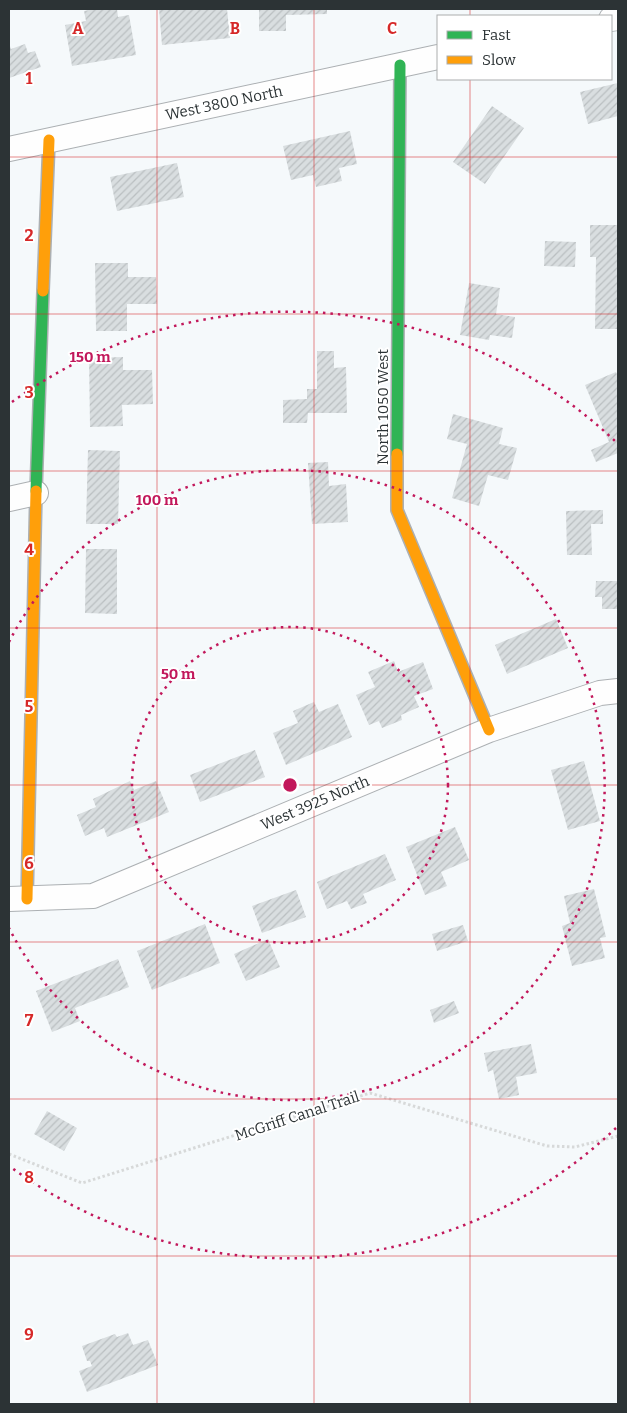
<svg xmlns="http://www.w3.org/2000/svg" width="627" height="1413" font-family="Bitter,serif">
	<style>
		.building { fill: url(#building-hatch) }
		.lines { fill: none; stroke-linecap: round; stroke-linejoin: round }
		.street-casing { stroke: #acb0b3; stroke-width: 26 }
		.fast-casing { stroke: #acb0b3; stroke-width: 14 }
		.slow-casing { stroke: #acb0b3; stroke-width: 14 }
		.path { stroke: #d7d9d9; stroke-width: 3; stroke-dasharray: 2.5 2.5; stroke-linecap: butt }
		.street { stroke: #fefefe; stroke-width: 24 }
		.fast { stroke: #30b455; stroke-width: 11 }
		.slow { stroke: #ff9f0a; stroke-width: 11 }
		.grid { fill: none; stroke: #d62828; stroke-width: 1; stroke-opacity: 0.55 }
		.ring { fill: none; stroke: #c2185b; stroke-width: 2.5; stroke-dasharray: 2.5 5 }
		.labels { text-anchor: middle; stroke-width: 4; stroke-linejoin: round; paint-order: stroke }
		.street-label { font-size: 15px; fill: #2c3335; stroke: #fff }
		.grid-label { font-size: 16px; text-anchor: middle; font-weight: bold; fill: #d62828; stroke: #fff; stroke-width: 4; stroke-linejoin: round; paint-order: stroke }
		.centre { fill: #c2185b; stroke: #fff; stroke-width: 2.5 }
		.ring-label { font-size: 15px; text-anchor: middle; font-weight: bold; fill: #c2185b; stroke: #fff; stroke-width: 4; stroke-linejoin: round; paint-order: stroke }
	</style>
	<defs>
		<pattern id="building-hatch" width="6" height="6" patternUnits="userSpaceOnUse" patternTransform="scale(1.25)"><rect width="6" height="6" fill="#d9dee0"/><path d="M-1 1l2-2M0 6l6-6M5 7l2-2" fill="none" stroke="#babfc1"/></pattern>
	</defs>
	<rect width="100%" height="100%" fill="#f5f9fb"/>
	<path class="building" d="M95 9H117L118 17 129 15 136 55 72 66 65 25 86 21 84 11Z
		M159 9H227L230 38 162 45Z
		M259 9H327V14L286 15V31H259Z
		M9 43 11 49 25 44 28 53 35 51 41 67 9 78Z
		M618 83V116L588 124 580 92Z
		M492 106 524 128 485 184 453 162Z
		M350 131 357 164 339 168 342 181 316 187 313 175 291 180 283 146Z
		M177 163 184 197 117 211 110 177Z
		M590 225H618V329H595L596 257H590Z
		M545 241 576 242 575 267 544 266Z
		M95 263H128V277H156L157 304H127V331H96Z
		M469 283 500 288 496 314 515 317 512 338 490 335 489 340 460 335Z
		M317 351H334V368L346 367 347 413H308L307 423H283V400L307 399V389H317Z
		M123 357V370H152L153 404 122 405 123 426 90 427 89 358Z
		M616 372 618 377V453L596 462 591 450 609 442 585 385Z
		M453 414 503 428 499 444 517 448 508 480 488 475 479 506 452 498 467 444 447 439Z
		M88 450 120 451 118 524H86Z
		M328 462 329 486 346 484 348 522 312 524 308 463Z
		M603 510V524H591L592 555H567L566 511Z
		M86 549H117V614L85 613Z
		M596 581H618V609H602V597H595Z
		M556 619 568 648 507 674 495 645Z
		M394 661 398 672 423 662 433 689 414 696 419 707 401 715 402 720 382 728 379 721 369 725 356 695 375 687 368 672Z
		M314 702 319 712 338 704 352 737 286 765 273 733 298 723 293 711Z
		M255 750 265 777 200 802 190 775Z
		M584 761 600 821 568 830 551 770Z
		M130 781 134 790 156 781 169 812 107 837 104 828 85 836 77 815 96 807 93 799Z
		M455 827 469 860 441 872 447 886 425 895 406 847Z
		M385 854 396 880 363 894 367 903 351 909 347 901 327 909 317 882Z
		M594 889 606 937 600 938 605 958 572 966 562 926 570 923 564 896Z
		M296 890 306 917 262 933 252 906Z
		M205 924 220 963 152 990 137 951Z
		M463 925 468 941 437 951 432 934Z
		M268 939 280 967 246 981 234 954Z
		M118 959 129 987 75 1008 80 1021 52 1032 36 991Z
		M454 1001 459 1013 434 1023 430 1010Z
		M531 1044 537 1073 516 1077 519 1095 499 1099 493 1070 488 1072 484 1053Z
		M47 1111 77 1128 64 1151 34 1134Z
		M128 1333 133 1345 148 1340 158 1365 87 1392 79 1371 92 1366 90 1361H87L82 1346 115 1334 117 1337Z"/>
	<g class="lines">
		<g class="street-casing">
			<path id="street" d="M611 19 618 18
				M9 149 438 57
				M9 499 36 493
				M9 899 93 896 489 730 600 693 618 691"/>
		</g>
		<g class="fast-casing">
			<path id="fast" d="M397 454 400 65
				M36 491 43 291"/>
		</g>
		<g class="slow-casing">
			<path id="slow" d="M43 291 49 140
				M397 454V510L489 730
				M27 899 36 491"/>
		</g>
		<path class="path" d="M9 1154 82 1183 370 1093 547 1146 575 1147 618 1136"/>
		<use href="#street" class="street"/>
		<use href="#fast" class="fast"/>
		<use href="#slow" class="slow"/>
	</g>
	<path class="grid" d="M157 9V1404M314 9V1404M470 9V16M470 79V1404M9 157H618M9 314H618M9 471H618M9 628H618M9 785H618M9 942H618M9 1099H618M9 1256H618"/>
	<g class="ring">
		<circle cx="290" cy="785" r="158"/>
		<path d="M9 642A315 315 0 1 1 9 928"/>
		<path d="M616 1128A473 473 0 0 1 12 1168M12 402A473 473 0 0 1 616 442"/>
	</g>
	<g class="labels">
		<g class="street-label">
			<text transform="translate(224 103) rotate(-12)" y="5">West 3800 North</text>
			<text transform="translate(383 407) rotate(-90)" y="5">North 1050 West</text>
			<text transform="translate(315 803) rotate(-23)" y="5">West 3925 North</text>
			<text transform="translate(297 1116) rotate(-18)" y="5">McGriff Canal Trail</text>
		</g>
	</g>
	<g class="grid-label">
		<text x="78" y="34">A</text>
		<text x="235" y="34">B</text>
		<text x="392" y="34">C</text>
		<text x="29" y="84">1</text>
		<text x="29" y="241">2</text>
		<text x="29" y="398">3</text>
		<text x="29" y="555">4</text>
		<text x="29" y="712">5</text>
		<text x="29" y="869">6</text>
		<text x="29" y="1026">7</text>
		<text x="29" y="1183">8</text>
		<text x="29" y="1340">9</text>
	</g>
	<circle cx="290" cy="785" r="8" class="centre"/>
	<g class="ring-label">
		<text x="90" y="362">150 m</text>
		<text x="157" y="505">100 m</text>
		<text x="178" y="679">50 m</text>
	</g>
	<rect width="627" height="1413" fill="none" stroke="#2c3335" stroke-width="20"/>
	<rect x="437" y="15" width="175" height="65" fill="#ffffff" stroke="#abadae"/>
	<rect x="447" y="31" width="25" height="8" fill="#30b455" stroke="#abadae"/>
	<text x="482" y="40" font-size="15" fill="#2c3335">Fast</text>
	<rect x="447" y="56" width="25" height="8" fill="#ff9f0a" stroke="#abadae"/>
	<text x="482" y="65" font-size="15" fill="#2c3335">Slow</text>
</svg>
